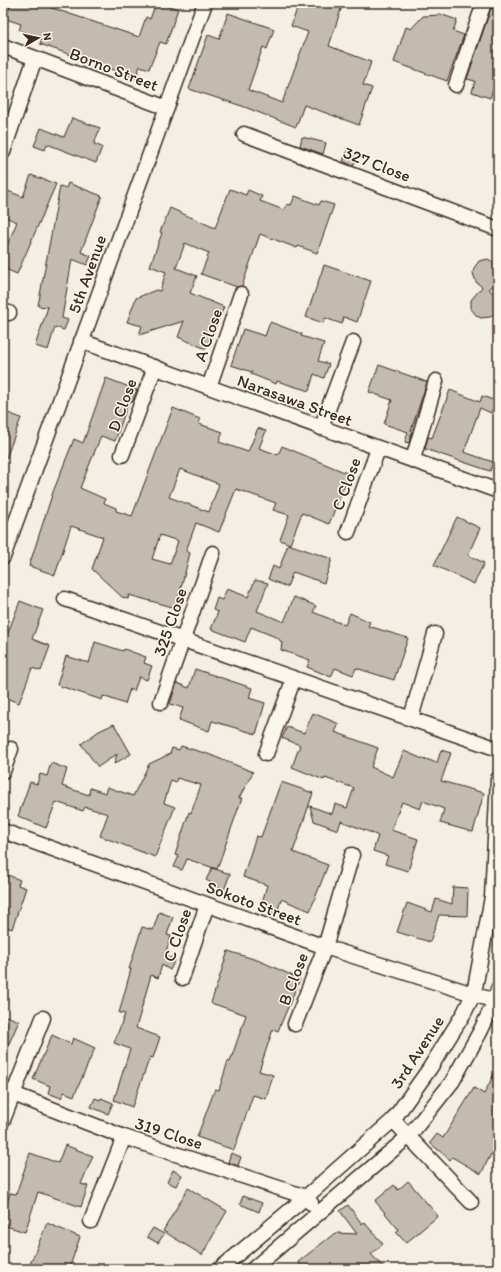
<svg xmlns="http://www.w3.org/2000/svg" width="501" height="1272" font-family="Itim,sans-serif">
	<style>
		.building { fill: #c3bbb0; stroke: #3b2a1e; fill-rule: evenodd }
		.lines { fill: none; stroke-linecap: round; stroke-linejoin: round }
		.minor-casing { stroke: #3b2a1e; stroke-width: 17 }
		.minor { stroke: #fbf7ec; stroke-width: 14 }
		.labels { text-anchor: middle; stroke-width: 3; stroke-linejoin: round; paint-order: stroke }
		.street-label { font-size: 17px; fill: #3b2a1e; stroke: #fbf7ec }
	</style>
	<rect width="100%" height="100%" fill="#f3efe4"/>
	<filter id="ink" filterUnits="userSpaceOnUse"><feTurbulence type="fractalNoise" baseFrequency=".025" numOctaves="2"/><feDisplacementMap in="SourceGraphic" scale="8" xChannelSelector="R" yChannelSelector="G"/><feConvolveMatrix kernelMatrix="1 2 1 2 8 2 1 2 1" color-interpolation-filters="sRGB"/></filter>
	<g filter="url(#ink)">
		<path class="building" d="M11 3H37L139 37 146 17 150 19 156 3H162L178 9 166 44 160 42 149 69 140 66 136 78 40 44 42 38 19 31 21 24 6 19Z
			M299 3H343L329 46 371 62 363 85 372 88 359 125 304 105 296 127 242 106 189 89 208 35 219 39 228 13 274 29 267 49 263 47 248 90 282 103 308 32 291 26Z
			M491 8 498 10V48L493 64 498 66V75L490 98 472 92 475 81 467 79Z
			M440 14 457 20 453 31 464 35 447 81 394 62 406 27 411 29 423 16 440 15Z
			M72 118 100 128 94 144 102 147 96 163 47 144 45 150 34 146 41 128 64 137Z
			M302 137 326 143 323 154 300 146Z
			M348 149 359 154 353 166 343 161Z
			M31 175 56 184 17 274 3 268V255L17 222 3 216V189L23 197Z
			M68 183 102 196 81 252 91 256 87 265 72 259 62 318 68 320 64 330 55 327 48 350 35 346 48 307 38 306 60 186 66 188Z
			M230 189 246 195 248 190 262 196 260 201 284 210 287 204 291 205 295 196 319 205 321 201 334 205 317 253 298 246 297 248 260 234 242 286 237 287 201 274 209 253 185 243 176 268 197 276 190 293 224 307 206 349 178 337 184 321 139 335 142 326 127 322 136 298 156 290 160 291 166 272 150 266 162 233 160 232 170 208 215 228Z
			M488 259 498 265V282L489 289 496 297 498 306 494 314 490 317 481 318 477 316 471 309V300L482 287 476 282 473 273 474 268 479 261Z
			M324 265 371 281 357 322 344 317 342 324 325 318 323 323 306 317Z
			M270 322 302 334 301 336 324 343 318 361 329 364 324 378 314 374 309 391 277 381 276 384 251 374 252 372 231 365 243 329 265 336Z
			M379 365 427 382 411 431H412L409 443 405 442 408 432 384 424 392 400 369 392Z
			M106 378 137 390 132 402 129 401 115 441 101 436 80 488 105 499 104 503 116 508V511L132 516 173 408 200 419 199 424 223 432 219 442 248 452 258 428 266 431 259 448 278 455 282 446 349 474 329 524 302 513 290 544 280 540 289 515 273 510 276 503 236 489 219 532 196 523 186 551 190 553 176 608 129 595 128 599 122 597 92 569 103 537 71 526 55 575 29 566 53 492 74 439 83 443ZM180 469 219 484 209 512 169 497ZM160 535 178 541 170 564 152 559Z
			M450 390 480 402 482 396 496 401 491 413 480 408 464 452 493 462 490 471 425 449 428 437 432 438Z
			M3 411 21 418 4 464H3Z
			M457 517 480 528 468 555 484 563 474 584 434 565Z
			M288 544 332 559 324 583 293 572 287 587 268 579 273 566 279 569Z
			M255 580 268 583 257 611 284 622 294 597 316 606 313 612 345 625 350 613 370 622 368 626 408 638 394 680 356 668 353 675 335 668 331 677 307 667 310 660 281 650 282 643 278 638 251 627 245 642 211 629 218 612 213 610 217 598 222 600 227 589 248 597Z
			M20 601 43 610 32 639 50 646 41 671 32 668 19 703 3 697V646Z
			M95 642 123 651 124 649 146 657 144 663 152 666 147 680 139 677 134 691 130 689 125 704 103 696 102 700 57 685 66 656 89 663Z
			M195 669 252 688 249 698 265 703 256 734 212 721 209 731 179 720 183 708 170 704 177 683 189 688Z
			M313 713 339 724 335 732 378 748 371 767 393 777 404 751 425 760 426 759 437 763 441 750 451 753 441 781 484 793 473 832 440 823 444 809 423 801 420 809 402 802 391 830 418 839 408 871 385 864 388 856 373 851 378 836 372 833 341 821 338 830 314 821 310 806 332 814 335 804 347 808 354 788 325 778 324 780 292 767 300 745 282 738 287 727 304 733Z
			M114 724 131 754 114 764 117 754 98 767 81 744 99 731Z
			M181 746 208 754 253 772 239 798H242L217 869 187 859 182 870 174 867 179 856 175 855 189 812 191 813 201 785 177 778 176 782 171 780 164 803 175 807 155 857 100 836 108 814 85 807 83 811 56 802 46 828 18 816 30 782 37 784 40 774 47 776 51 763 67 769 62 786 89 795 90 788 105 793 107 787 133 796 149 764 170 754 172 748 179 750Z
			M281 782 313 793 293 852 328 865 310 911 281 899 277 914 260 910 267 885 243 877 256 836 261 837Z
			M212 868 230 874 224 890 206 880Z
			M8 875 20 880 18 885 26 888 12 929 3 926V879L6 880Z
			M453 887 468 888 467 916 439 915 430 942 397 932 407 903 432 912 436 899 452 904Z
			M159 912 173 917 167 935 171 936 165 955 175 960 170 970 162 965 158 978 151 975 136 1028 160 1037 153 1058 150 1057 132 1107 114 1100 130 1049 114 1043 125 1014 119 1013 131 969H129L142 927 153 930Z
			M228 951 260 961 300 979 278 1031 273 1029 259 1071 273 1075 266 1099 253 1095 234 1150 197 1137 215 1089 219 1090 228 1061 230 1062 246 1015 211 1003Z
			M3 1015 19 1021 3 1057Z
			M52 1035 71 1044 73 1038 95 1048 74 1096 64 1092 61 1098 48 1093 50 1086 33 1079Z
			M498 1066V1160L491 1154 481 1174 452 1157 450 1160 430 1143 437 1134 443 1138 474 1088 484 1094Z
			M95 1098 100 1100 101 1098 113 1103 108 1114 91 1107Z
			M65 1145 93 1156 81 1184 88 1186 81 1207 38 1192 25 1232 3 1225V1216L10 1193 16 1194 30 1153 58 1163Z
			M231 1153 241 1157 238 1166 228 1162Z
			M173 1170 182 1175 176 1186 167 1182Z
			M408 1181 438 1216 406 1243 396 1232 399 1230 375 1201 394 1185 398 1190Z
			M188 1188 227 1211 202 1255 163 1231Z
			M243 1196 262 1203 259 1212 240 1204Z
			M348 1205 362 1224 364 1222 383 1244 371 1254 385 1269H304L298 1262 335 1233 357 1234 340 1211Z
			M47 1223 80 1237 69 1269H28Z
			M153 1228 164 1234 158 1243 147 1237Z"/>
		<g class="lines">
			<g class="minor-casing">
				<path id="minor" d="M3 46 167 108
					M456 85 484 3
					M244 134 498 229
					M3 152 35 58
					M3 311 9 313
					M81 341 498 491
					M209 387 241 294
					M321 428 353 342
					M122 455 155 367
					M413 459 436 381
					M348 532 378 449
					M3 557 205 3
					M65 599 498 749
					M161 702 213 553
					M411 718 435 634
					M266 754 294 678
					M3 771 11 749
					M3 831 325 947 498 1002
					M182 978 207 905
					M295 1024 325 947 352 855
					M3 1090 124 1137 306 1197 311 1203
					M3 1120 43 1018
					M393 1120 471 1202
					M91 1221 124 1137
					M220 1269 306 1197 393 1120 430 1068 464 1013 474 993 492 897 498 779
					M253 1269 409 1136 452 1082 480 1032 495 1001 498 989"/>
			</g>
			<use href="#minor" class="minor"/>
		</g>
	</g>
	<g class="labels">
		<g class="street-label">
			<text transform="translate(114 69) rotate(21)" y="6">Borno Street</text>
			<text transform="translate(377 164) rotate(21)" y="6">327 Close</text>
			<text transform="translate(87 274) rotate(-70)" y="6">5th Avenue</text>
			<text transform="translate(208 335) rotate(-71)" y="6">A Close</text>
			<text transform="translate(295 400) rotate(20)" y="6">Narasawa Street</text>
			<text transform="translate(122 405) rotate(-70)" y="6">D Close</text>
			<text transform="translate(346 484) rotate(-70)" y="6">C Close</text>
			<text transform="translate(170 622) rotate(-71)" y="6">325 Close</text>
			<text transform="translate(254 903) rotate(20)" y="6">Sokoto Street</text>
			<text transform="translate(177 935) rotate(-71)" y="6">C Close</text>
			<text transform="translate(293 979) rotate(-69)" y="6">B Close</text>
			<text transform="translate(417 1052) rotate(-57)" y="6">3rd Avenue</text>
			<text transform="translate(169 1133) rotate(18)" y="6">319 Close</text>
		</g>
	</g>
	<rect width="501" height="1272" fill="none" stroke="#fbf7ec" stroke-width="16"/>
	<rect x="8" y="8" width="485" height="1256" fill="none" stroke="#3b2a1e" stroke-width="1.5" filter="url(#ink)"/>
	<g transform="translate(38 38) rotate(81)" stroke="#fbf7ec" stroke-width="3" paint-order="stroke">
	<path d="M0-3L7 15L0 10L-7 15Z" fill="#3b2a1e"/>
	<text y="-6" font-size="11" font-weight="bold" text-anchor="middle" fill="#3b2a1e">N</text>
	</g>
</svg>
